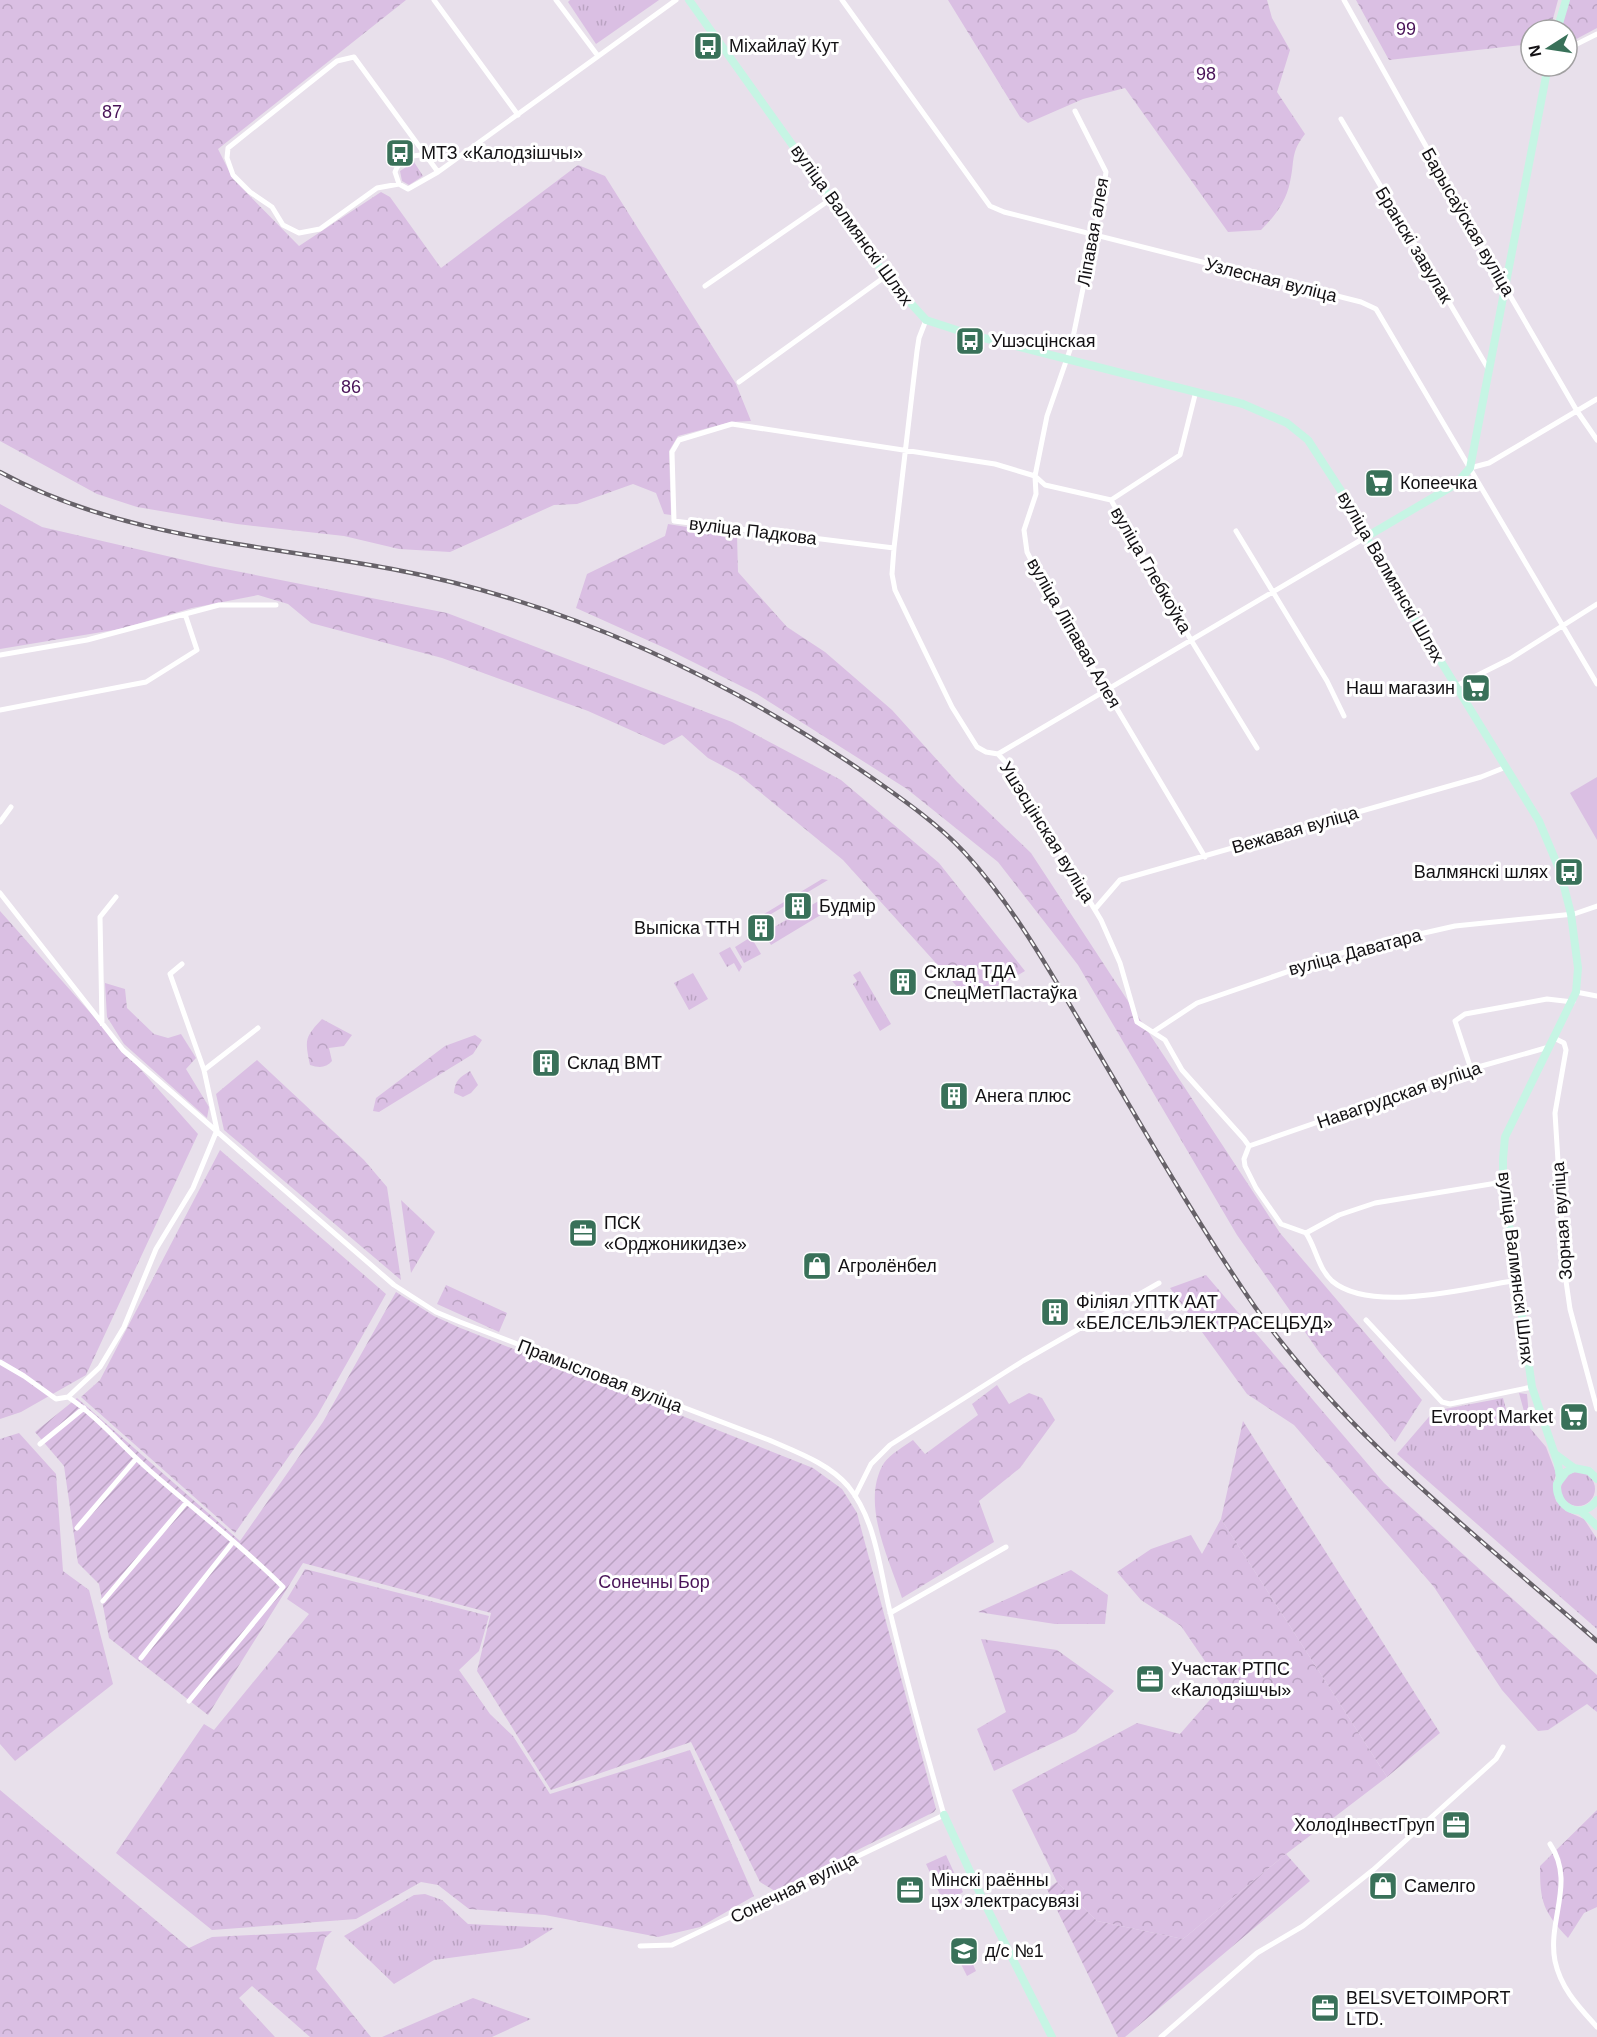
<svg xmlns="http://www.w3.org/2000/svg" width="1597" height="2037" font-family="Helvetica,sans-serif">
	<style>
		.grass { fill: url(#grass-tufts) }
		.forest { fill: url(#forest-crowns) }
		.park { fill: #dabfe3 }
		.garden { fill: url(#garden-furrows) }
		.lines { fill: none; stroke-linecap: round; stroke-linejoin: round }
		.street { stroke: #fff; stroke-width: 5 }
		.secondary { stroke: #c6f5e4; stroke-width: 8 }
		.rail-casing { stroke: #676269; stroke-width: 4.5 }
		.rail { stroke: #fff; stroke-width: 2; stroke-dasharray: 7; stroke-linecap: butt }
		.labels { text-anchor: middle; stroke-width: 6; stroke-linejoin: round; paint-order: stroke }
		.park-label { font-size: 18px; fill: #491358; stroke: #fff }
		.poi-label { font-size: 18px; fill: #131114; stroke: #fff; text-anchor: start }
		.street-label { font-size: 18px; fill: #131114; stroke: #fff }
	</style>
	<defs>
		<pattern id="grass-tufts" width="24" height="20" patternUnits="userSpaceOnUse" patternTransform="scale(1.5)"><rect width="24" height="20" fill="#dabfe3"/><path d="M3 7l-1-3M5 7V3M7 7l1-3M15 17l-1-3M17 17v-4M19 17l1-3" fill="none" stroke="#baa3c2"/></pattern>
		<pattern id="forest-crowns" width="20" height="18" patternUnits="userSpaceOnUse" patternTransform="scale(1.5)"><rect width="20" height="18" fill="#dabfe3"/><path d="M2 6a3 3 0 1 1 6 0M12 15a3 3 0 1 1 6 0" fill="none" stroke="#baa3c2"/></pattern>
		<pattern id="garden-furrows" width="10" height="10" patternUnits="userSpaceOnUse" patternTransform="scale(1.5)"><rect width="10" height="10" fill="#dabfe3"/><path d="M-1 1l2-2M0 10L10 0M9 11l2-2" fill="none" stroke="#baa3c2"/></pattern>
	</defs>
	<rect width="100%" height="100%" fill="#e8e0eb"/>
	<path class="grass" d="M570 0H659L596 44 568 2Z
		M414 162 423 176 409 185 402 181 400 171Z
		M822 879 828 880 756 923 759 917Z
		M827 896 834 907 771 945 764 933Z
		M751 937 761 954 744 963 735 947Z
		M730 947 742 967 739 972 734 963 727 967 719 953Z
		M860 971 891 1024 880 1031 853 984 857 981 853 975Z
		M693 973 708 999 689 1010 674 983Z
		M1519 1393 1527 1394 1530 1428 1546 1447 1556 1473 1553 1486 1556 1501 1566 1511 1584 1519 1597 1539V1629L1397 1454 1434 1411 1503 1398 1509 1420 1525 1415Z
		M1561 1489a17 17 0 1 1 34 0a17 17 0 1 1-34 0Z
		M946 1855 963 1892 960 1894 964 1902 946 1910 941 1908 939 1903 943 1901 926 1864Z
		M425 1894 442 1900 468 1924 554 1928 522 1948 434 1960 394 1984 344 1936 414 1895Z"/>
	<path class="forest" d="M0 0H406L218 149 233 179 299 246 381 192 390 197 441 268 578 165 605 176 736 384 751 421 731 422 678 436 669 451 671 515 664 514 656 493 633 484 577 504 554 505 450 552 399 549 344 536 237 524 137 507 97 494 0 441Z
		M948 0H1267L1272 18 1290 50 1277 92 1305 134C1290 153 1295 161 1290 182 1286 202 1275 216 1261 230L1228 232 1125 88 1083 99 1028 123 1020 117Z
		M1356 0H1558L1550 30H1531V44L1389 60Z
		M1569 0H1597V28L1567 44V30H1561Z
		M0 504 42 527 210 566 447 613 732 722 841 780 939 863 1025 971 971 1002 843 860 738 774 708 758 682 735 664 745 588 711 442 658 311 623 288 604 258 595 192 608 120 629 0 649Z
		M668 524 737 535 738 572 787 627 825 652 892 710 957 782 1031 853 1280 1233 1422 1400 1395 1442 1319 1352 1237 1235 1078 965 998 862 907 789 757 694 667 649 576 608 587 574 665 536Z
		M0 911 198 1134 86 1375 21 1412 0 1419Z
		M105 983 125 989 127 1008 154 1034 168 1038 181 1034 196 1058 186 1069 209 1107 207 1118 124 1044 107 1017Z
		M322 1019 352 1035 344 1046 329 1048 332 1061C326 1068 319 1068 310 1065 305 1040 304 1038 322 1019Z
		M475 1035 482 1040 473 1054 379 1112 373 1111 376 1098 445 1046Z
		M257 1060 364 1160 387 1187 401 1280 224 1130 216 1094Z
		M470 1071 478 1085 471 1093 463 1097 454 1093C455 1080 460 1077 470 1071Z
		M220 1150 386 1294 317 1416 235 1533 81 1397 100 1380Z
		M401 1200 435 1232 411 1273Z
		M1206 1275 1384 1483 1597 1675V1712L1587 1704 1548 1730 1538 1731 1502 1690 1434 1587 1294 1425 1247 1394 1170 1288Z
		M446 1285 507 1313 499 1332 437 1304Z
		M997 1385 1009 1404 1029 1393 1042 1398 1055 1420 1020 1468 979 1501 994 1542 902 1598C889 1559 860 1502 884 1463 890 1454 905 1446 913 1440L925 1454 978 1415 972 1404Z
		M19 1433 56 1474 63 1571 89 1590 113 1684 15 1761 0 1744V1439Z
		M1221 1519 1387 1777 1286 1854 1183 1939 1097 1921 1057 1882 1012 1790 1137 1723 1180 1734 1222 1686 1181 1626 1141 1600 1117 1572 1151 1549 1191 1535 1202 1554Z
		M305 1569 489 1616 479 1651 459 1670 490 1714 513 1736 550 1794 690 1750 754 1896 700 1927 658 1937 545 1915 469 1909 438 1885 421 1882 356 1919 212 1930 116 1853 204 1724 214 1730 309 1614 287 1599Z
		M1071 1570 1108 1595 1105 1624H1055L978 1612Z
		M981 1639 1057 1650 1114 1691 1076 1732 994 1771 977 1729 1006 1712Z
		M0 1790 189 1948 212 1937 332 1931 325 1938 316 1969 371 2037H310L252 1986 239 1998 275 2037H0Z
		M1597 1810V1907L1584 1913 1568 1938C1543 1911 1540 1902 1540 1866Z
		M473 1998 531 2019 492 2037H382Z"/>
	<path class="park" d="M1597 777V840L1570 793Z
		M962 1941 976 1971 967 1976 952 1946Z"/>
	<path class="garden" d="M396 1292 434 1316 458 1327 813 1468 842 1489 857 1513 936 1809 934 1812 775 1891 760 1882 691 1742 551 1790 477 1671 491 1613 303 1563 208 1715 109 1638 99 1584 78 1563 64 1466 35 1432 77 1398 240 1541 323 1422Z
		M1243 1421 1440 1733 1387 1777 1221 1519Z
		M1286 1854 1310 1881 1125 2037H1118L1047 1889 1057 1882 1097 1921 1183 1939Z"/>
	<g class="lines">
		<path class="street" d="M434 0 518 115
			M556 0 598 56
			M842 0 990 206 1004 212 1361 302 1376 309 1597 684
			M1344 0 1501 280 1577 411 1597 440
			M1567 49 1597 34
			M1075 111 1106 172 1104 186 1071 347 1047 416 1035 476 1036 494 1024 530 1027 552 1047 591 1205 857
			M1341 119 1489 370
			M438 172 354 57 337 61 228 148 227 158 233 175 250 192 272 207 283 225 299 233 320 229 377 188 399 184 408 189 438 172 676 0
			M399 184 395 172C400 158 410 155 424 155
			M705 286 831 199
			M926 320 919 338 917 351 894 548 892 574 895 590 952 707 977 747 986 752 998 754 1007 764 1101 920 1120 963 1137 1022 1165 1040 1182 1070 1244 1139 1249 1146 1244 1159 1245 1166 1256 1188 1281 1224 1306 1233C1316 1248 1318 1268 1332 1281 1371 1314 1470 1288 1517 1280
			M739 382 886 276
			M1470 468 1489 463 1597 399
			M1111 500 1191 640 1257 748
			M1236 531 1327 681 1344 716
			M894 548 674 521 672 452 679 440 732 424 995 464 1035 476 1045 485 1111 500 1180 455 1196 391
			M0 655 87 640 219 605H276
			M1456 686 1510 659 1597 604
			M0 710 146 682 197 650 185 614
			M998 754 1366 537
			M0 822 11 807
			M0 893 123 1050 394 1285 436 1312 460 1322 769 1440C796 1452 828 1463 848 1486 877 1521 880 1573 891 1616 907 1682 925 1749 944 1815L672 1945 640 1946
			M1095 909 1120 880 1481 777 1506 767
			M1576 992 1597 996
			M102 1024 100 917 116 897
			M1153 1032 1197 1003 1353 949 1455 926 1574 914 1597 906
			M1554 1038 1564 1043 1566 1050 1555 1113 1565 1274 1570 1309 1597 1409
			M1471 1069 1455 1021 1465 1014 1547 999 1573 1002
			M204 1070 258 1028
			M1249 1146 1471 1069 1549 1047
			M1306 1233 1339 1215 1375 1203 1503 1182
			M1366 1320 1442 1402 1450 1404 1532 1387
			M0 1362 24 1376 56 1399 68 1397C98 1417 122 1446 149 1470 193 1509 242 1545 283 1587L189 1701
			M68 1397 100 1367 124 1327 156 1249 193 1188 217 1130 204 1070 170 974 182 964
			M40 1444 84 1408
			M855 1496 871 1464 890 1445 1023 1361 1159 1283
			M77 1528 136 1459
			M103 1601 186 1503
			M890 1613 1006 1547
			M141 1658 233 1542
			M1550 1844C1576 1882 1547 1920 1555 1961 1561 1989 1579 2007 1597 2027
			M1161 2037 1257 1953 1303 1926 1373 1870 1496 1759 1503 1747"/>
		<path class="secondary" d="M689 0 886 276 926 320 972 335 1243 404 1287 423 1308 440 1347 500 1379 561 1539 821 1560 871 1571 914 1578 968 1576 992 1505 1137 1503 1159V1182L1532 1387 1558 1464 1560 1478
			M1557 30 1566 0
			M1366 537 1456 484 1470 468 1548 66
			M1555 1454 1574 1468 1589 1471 1597 1479
			M1574 1468 1566 1472 1557 1484C1555 1508 1582 1521 1597 1500
			M1581 1511 1597 1526
			M944 1815 984 1902 1052 2037"/>
		<g class="rail-casing">
			<path id="rail" d="M0 472C121 538 259 544 392 569 566 602 730 679 875 780 905 801 939 825 964 852 1013 905 1049 970 1086 1032 1141 1124 1194 1219 1255 1307 1347 1437 1478 1536 1597 1641"/>
		</g>
		<use href="#rail" class="rail"/>
	</g>
	<defs>
		<g id="bus-square" transform="scale(1.5)"><rect x="-9" y="-9" width="18" height="18" rx="4" fill="#397159" stroke="#fff"/><path d="M-5-6H5V4H4V6H2V4H-2V6H-4V4H-5ZM-3.5-4V0h7V-4ZM-3.5 1.2v1.5H-2V1.2ZM2 1.2v1.5H3.5V1.2Z" fill="#fff"/></g>
		<g id="supermarket-square" transform="scale(1.5)"><rect x="-9" y="-9" width="18" height="18" rx="4" fill="#397159" stroke="#fff"/><path d="M-6-5.5h2.5l.6 2H6L4.5 2H-2.5L-4.4-4H-6ZM-1.5 3.2a1.3 1.3 0 1 0 .1 0ZM3 3.2a1.3 1.3 0 1 0 .1 0Z" fill="#fff"/></g>
		<g id="building-square" transform="scale(1.5)"><rect x="-9" y="-9" width="18" height="18" rx="4" fill="#397159" stroke="#fff"/><path d="M-4-6H4V6H1V3H-1V6H-4ZM-2.5-4.3h1.7v1.8h-1.7ZM.8-4.3h1.7v1.8H.8ZM-2.5-1h1.7V.8h-1.7ZM.8-1h1.7V.8H.8Z" fill="#fff"/></g>
		<g id="office-square" transform="scale(1.5)"><rect x="-9" y="-9" width="18" height="18" rx="4" fill="#397159" stroke="#fff"/><path d="M-6-3h4V-5.5h4V-3h4V5H-6ZM-1-4.5V-3h2v-1.5ZM-6 0V1H6V0Z" fill="#fff"/></g>
		<g id="shop-square" transform="scale(1.5)"><rect x="-9" y="-9" width="18" height="18" rx="4" fill="#397159" stroke="#fff"/><path d="M-5-2.5h2.3a2.7 3.5 0 0 1 5.4 0H5L5.5 6h-11ZM-1.5-2.5h3a1.5 2.3 0 0 0-3 0Z" fill="#fff"/></g>
		<g id="school-square" transform="scale(1.5)"><rect x="-9" y="-9" width="18" height="18" rx="4" fill="#397159" stroke="#fff"/><path d="M0-5L7-2L0 1L-7-2ZM-4 1L0 2.5L4 1V4Q0 6-4 4Z" fill="#fff"/></g>
	</defs>
	<g fill-rule="evenodd">
		<use href="#bus-square" x="708" y="46"/>
		<use href="#bus-square" x="400" y="153"/>
		<use href="#bus-square" x="970" y="341"/>
		<use href="#supermarket-square" x="1379" y="483"/>
		<use href="#supermarket-square" x="1476" y="688"/>
		<use href="#bus-square" x="1569" y="872"/>
		<use href="#building-square" x="798" y="906"/>
		<use href="#building-square" x="761" y="928"/>
		<use href="#building-square" x="903" y="982"/>
		<use href="#building-square" x="546" y="1063"/>
		<use href="#building-square" x="954" y="1096"/>
		<use href="#office-square" x="583" y="1233"/>
		<use href="#shop-square" x="817" y="1266"/>
		<use href="#building-square" x="1055" y="1312"/>
		<use href="#supermarket-square" x="1574" y="1417"/>
		<use href="#office-square" x="1150" y="1679"/>
		<use href="#office-square" x="1456" y="1825"/>
		<use href="#shop-square" x="1383" y="1886"/>
		<use href="#office-square" x="910" y="1890"/>
		<use href="#school-square" x="964" y="1951"/>
		<use href="#office-square" x="1325" y="2008"/>
	</g>
	<g class="labels">
		<g class="park-label">
			<text x="1406" y="35">99</text>
			<text x="1206" y="80">98</text>
			<text x="112" y="118">87</text>
			<text x="351" y="393">86</text>
			<text x="654" y="1588">Сонечны Бор</text>
		</g>
		<g class="poi-label">
			<text x="729" y="52">Міхайлаў Кут</text>
			<text x="421" y="159">МТЗ «Калодзішчы»</text>
			<text x="991" y="347">Ушэсцінская</text>
			<text x="1400" y="489">Копеечка</text>
			<text x="1455" y="694" text-anchor="end">Наш магазин</text>
			<text x="1548" y="878" text-anchor="end">Валмянскі шлях</text>
			<text x="819" y="912">Будмір</text>
			<text x="740" y="934" text-anchor="end">Выпіска ТТН</text>
			<text x="924" y="978">Склад ТДА<tspan x="924" dy="21">СпецМетПастаўка</tspan></text>
			<text x="567" y="1069">Склад BMT</text>
			<text x="975" y="1102">Анега плюс</text>
			<text x="604" y="1229">ПСК<tspan x="604" dy="21">«Орджоникидзе»</tspan></text>
			<text x="838" y="1272">Агролёнбел</text>
			<text x="1076" y="1308">Філіял УПТК ААТ<tspan x="1076" dy="21">«БЕЛСЕЛЬЭЛЕКТРАСЕЦБУД»</tspan></text>
			<text x="1553" y="1423" text-anchor="end">Evroopt Market</text>
			<text x="1171" y="1675">Участак РТПС<tspan x="1171" dy="21">«Калодзішчы»</tspan></text>
			<text x="1435" y="1831" text-anchor="end">ХолодІнвестГруп</text>
			<text x="931" y="1886">Мінскі раённы<tspan x="931" dy="21">цэх электрасувязі</tspan></text>
			<text x="1404" y="1892">Cамелго</text>
			<text x="985" y="1957">д/с №1</text>
			<text x="1346" y="2004">BELSVETOIMPORT<tspan x="1346" dy="21">LTD.</tspan></text>
		</g>
		<g class="street-label">
			<text transform="translate(1468 222) rotate(60)" y="6">Барысаўская вуліца</text>
			<text transform="translate(852 225) rotate(54)" y="6">вуліца Валмянскі Шлях</text>
			<text transform="translate(1093 232) rotate(-80)" y="6">Ліпавая алея</text>
			<text transform="translate(1414 245) rotate(59)" y="6">Бранскі завулак</text>
			<text transform="translate(1271 280) rotate(14)" y="6">Узлесная вуліца</text>
			<text transform="translate(753 531) rotate(7)" y="6">вуліца Падкова</text>
			<text transform="translate(1151 570) rotate(60)" y="6">вуліца Глебкоўка</text>
			<text transform="translate(1391 577) rotate(60)" y="6">вуліца Валмянскі Шлях</text>
			<text transform="translate(1074 633) rotate(60)" y="6">вуліца Ліпавая Алея</text>
			<text transform="translate(1295 830) rotate(-16)" y="6">Вежавая вуліца</text>
			<text transform="translate(1047 832) rotate(58)" y="6">Ушэсцінская вуліца</text>
			<text transform="translate(1355 952) rotate(-15)" y="6">вуліца Даватара</text>
			<text transform="translate(1399 1095) rotate(-19)" y="6">Навагрудская вуліца</text>
			<text transform="translate(1562 1221) rotate(-94)" y="6">Зорная вуліца</text>
			<text transform="translate(1516 1268) rotate(83)" y="6">вуліца Валмянскі Шлях</text>
			<text transform="translate(600 1376) rotate(21)" y="6">Прамысловая вуліца</text>
			<text transform="translate(794 1888) rotate(-26)" y="6">Сонечная вуліца</text>
		</g>
	</g>
	<g transform="translate(1549 48) rotate(258)"><circle r="28" fill="#ffffff" stroke="#a1a0a1" stroke-width="1.5"/>
	<path d="M0-4.5L10 22L0 15L-10 22Z" fill="#397159"/>
	<text y="-9" font-size="16" font-weight="bold" text-anchor="middle" fill="#131114">N</text>
	</g>
</svg>
